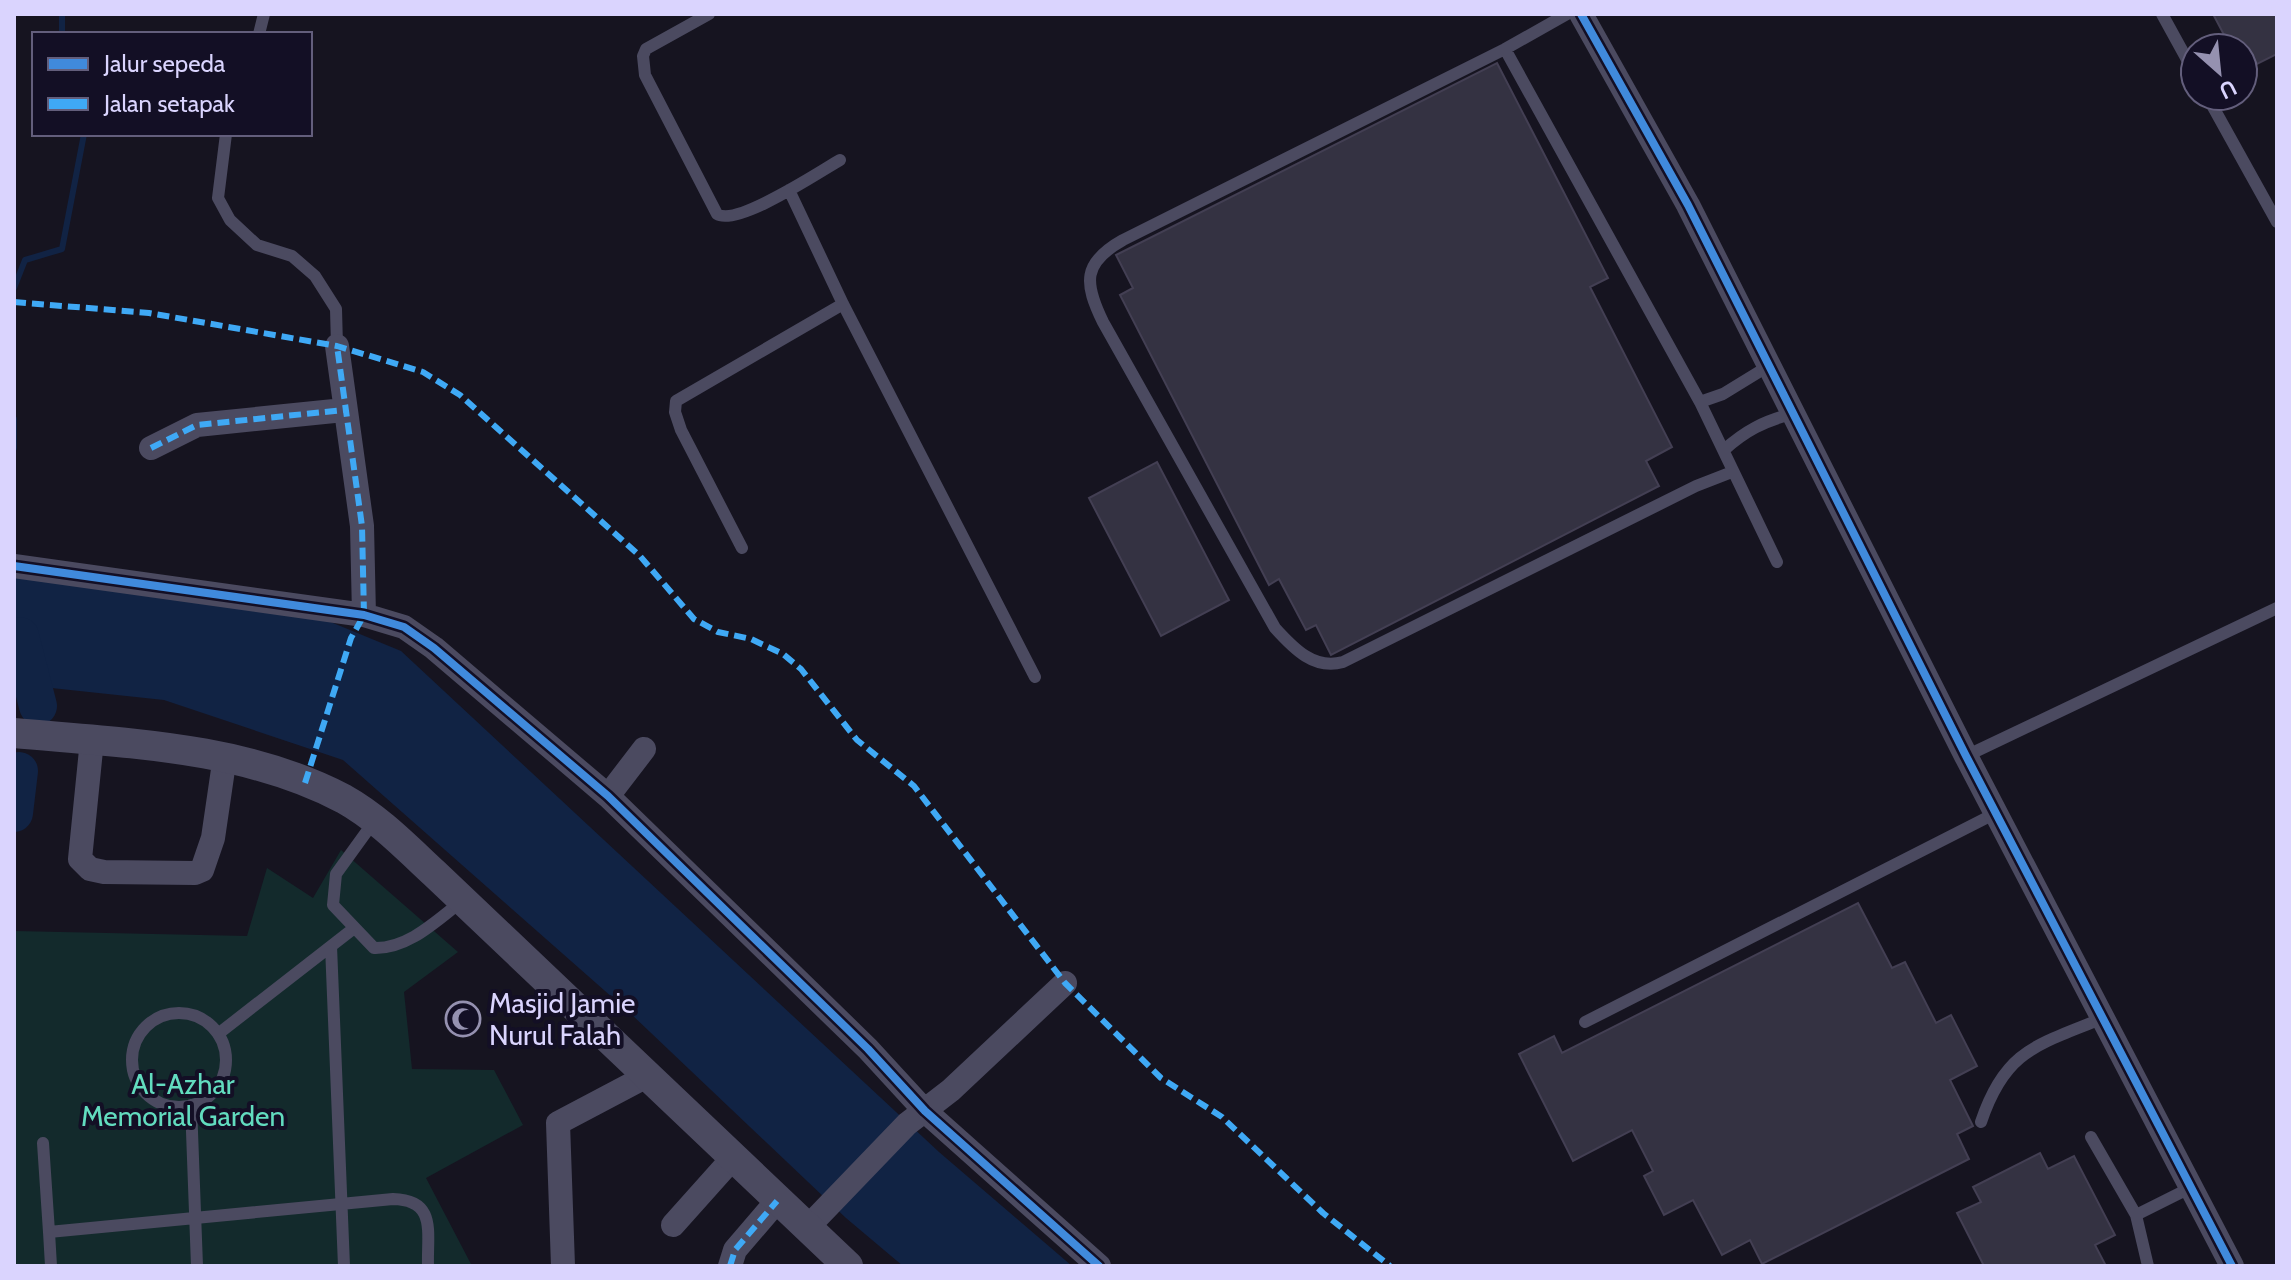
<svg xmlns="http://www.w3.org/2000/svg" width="2291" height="1280" font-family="Cabin,sans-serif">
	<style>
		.green { fill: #132a2c }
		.water { fill: #112344 }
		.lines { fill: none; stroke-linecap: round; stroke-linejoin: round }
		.stream { stroke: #112344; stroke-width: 6 }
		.river { stroke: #112344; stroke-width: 38 }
		.building { fill: #343242; stroke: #433f53; stroke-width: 2 }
		.service { stroke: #4b4a60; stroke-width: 12 }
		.minor { stroke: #4b4a60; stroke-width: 24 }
		.tertiary { stroke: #4b4a60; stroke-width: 30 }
		.quiet { stroke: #3fa9f5; stroke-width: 6; stroke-dasharray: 12 6; stroke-linecap: butt }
		.cycleway-casing { stroke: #130f25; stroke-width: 13 }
		.cycleway { stroke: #408adc; stroke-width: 8 }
		.labels { text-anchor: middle; stroke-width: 8; stroke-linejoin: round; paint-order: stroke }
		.poi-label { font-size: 28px; fill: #dad4fe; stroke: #130f25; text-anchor: start }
		.park-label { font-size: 28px; fill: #62dcbf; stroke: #130f25 }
	</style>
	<rect width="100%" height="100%" fill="#161420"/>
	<path class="green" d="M341 850 458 952 404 992 412 1069 494 1070 523 1125 426 1178 472 1266H14V931L247 936 267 868 313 898Z"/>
	<path class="water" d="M14 577 316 616 401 651 939 1152 1072 1266H903L846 1218 630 1013 343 760 164 700 14 684Z"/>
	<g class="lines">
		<path class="stream" d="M62 14V34
			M14 288 25 260 62 249 84 134
			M14 419V448"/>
		<path class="river" d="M20 636 38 706
			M14 813 19 771"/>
	</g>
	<path class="building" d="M2213 14H2277V54L2243 71V48H2231Z
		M1497 63 1608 278 1590 287 1672 447 1646 461 1659 486 1331 655 1316 625 1306 630 1279 579 1269 585 1120 295 1133 288 1116 255Z
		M1157 462 1229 600 1161 636 1089 498Z
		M1858 903 1892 968 1905 962 1936 1023 1951 1015 1977 1066 1950 1080 1973 1126 1957 1134 1969 1159 1762 1264 1750 1240 1722 1255 1693 1200 1664 1215 1644 1176 1653 1171 1632 1130 1573 1161 1519 1054 1554 1036 1562 1053Z
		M2040 1153 2048 1169 2074 1156 2115 1235 2095 1245 2106 1266H1984L1957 1213 1981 1202 1973 1187Z"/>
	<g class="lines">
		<path class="service" d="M709 14 646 49 643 56 645 75 717 214C737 227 819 172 840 160
			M2162 14 2195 74
			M259 34 264 14
			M1505 49 1567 14
			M2207 96 2277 222
			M226 134 218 198 230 220 257 245 292 256 315 276 336 309 337 346
			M789 190 843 304 1035 677
			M1700 402 1723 394 1767 367
			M1724 450C1745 431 1764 421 1792 414
			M1732 472 1696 486 1343 662C1314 670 1294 649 1275 628L1103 322C1084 283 1082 263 1123 240L1505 49 1700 402 1777 562
			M742 548 681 430 675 412 676 401 843 304
			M1966 756 2277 608
			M375 820 336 874 333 905 374 948C408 949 436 921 462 901
			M331 946 344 1266
			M132 1060a47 47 0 1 1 94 0a47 47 0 1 1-94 0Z
			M1585 1022 1996 813
			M218 1034 353 929
			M191 1105 197 1266
			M1981 1122C2005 1050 2037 1045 2101 1019
			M2091 1137 2136 1215
			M43 1143 49 1232
			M51 1266 49 1232 393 1199C437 1200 427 1232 428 1266
			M2148 1266 2136 1215 2190 1188"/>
		<path class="minor" d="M1581 14 1688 205 1966 756 2232 1266
			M337 346 362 526 364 615
			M151 448 197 425 344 410
			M14 566 364 615 404 627 434 648 608 796 868 1049 925 1111 1099 1266
			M92 740 80 859 90 869 104 872 195 873 202 870 213 838 225 756
			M608 796 644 749
			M673 1225 732 1159
			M806 1229 907 1124 951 1090 1065 983
			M563 1266 558 1123 647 1076
			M730 1266 735 1250 777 1201"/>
		<path class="tertiary" d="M14 733C124 743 244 746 344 799 378 818 406 847 434 873L848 1266"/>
		<path class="quiet" d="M14 302 149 313 337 346 423 372 460 395 640 556 694 619 718 632 751 639 783 654 801 669 857 740 914 786 1065 983 1161 1078 1222 1117 1323 1213 1390 1266
			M151 448 197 425 344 410
			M305 783 351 638 364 615 362 526 337 346
			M730 1266 735 1250 777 1201"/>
		<g class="cycleway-casing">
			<path id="cycleway" d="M1581 14 1688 205 1966 756 2232 1266
				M14 566 364 615 404 627 434 648 608 796 868 1049 925 1111 1099 1266"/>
		</g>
		<use href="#cycleway" class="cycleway"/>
	</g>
	<defs>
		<g id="mosque-ring" transform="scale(1.8)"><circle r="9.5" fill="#130f25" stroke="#9591b0" stroke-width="1.5"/><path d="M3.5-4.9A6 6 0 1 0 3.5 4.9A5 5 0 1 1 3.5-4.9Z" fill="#9591b0"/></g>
	</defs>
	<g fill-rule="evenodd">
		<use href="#mosque-ring" x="463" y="1019"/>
	</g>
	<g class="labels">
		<g class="poi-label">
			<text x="489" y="1013">Masjid Jamie<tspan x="489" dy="32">Nurul Falah</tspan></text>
		</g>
		<g class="park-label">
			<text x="183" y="1094">Al-Azhar<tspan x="183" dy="32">Memorial Garden</tspan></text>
		</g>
	</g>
	<rect width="2291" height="1280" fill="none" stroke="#dad4fe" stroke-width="32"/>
	<rect x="32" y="32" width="280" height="104" fill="#130f25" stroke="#635e7c" stroke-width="2"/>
	<rect x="48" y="58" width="40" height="12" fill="#408adc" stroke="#635e7c" stroke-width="2"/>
	<text x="104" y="72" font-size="24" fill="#dad4fe">Jalur sepeda</text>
	<rect x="48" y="98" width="40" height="12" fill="#3fa9f5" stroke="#635e7c" stroke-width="2"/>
	<text x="104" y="112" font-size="24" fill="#dad4fe">Jalan setapak</text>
	<g transform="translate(2219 72) rotate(153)"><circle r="38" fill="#130f25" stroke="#635e7c" stroke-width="2"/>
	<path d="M0-6L14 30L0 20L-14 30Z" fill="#9591b0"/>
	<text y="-12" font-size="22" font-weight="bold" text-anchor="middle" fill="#dad4fe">U</text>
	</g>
</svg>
